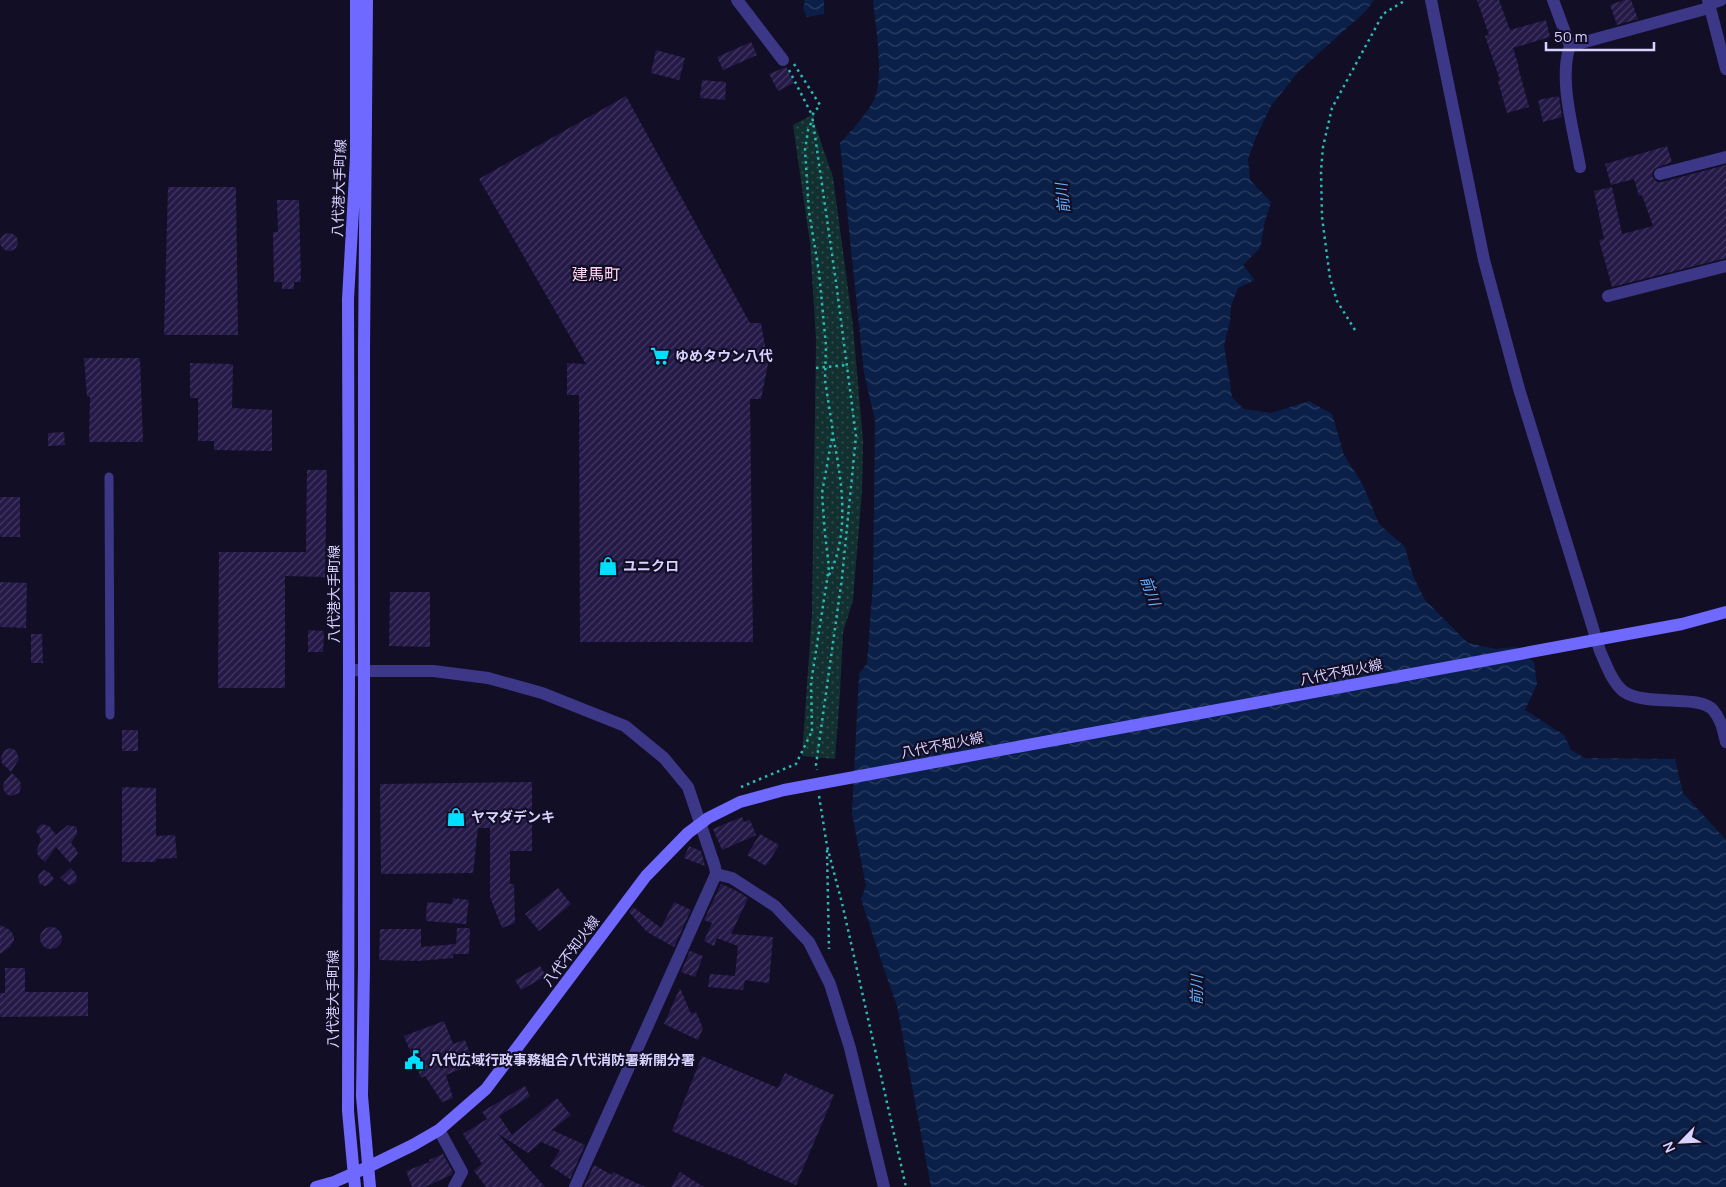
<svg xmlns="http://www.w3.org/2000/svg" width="1726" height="1187" font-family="Manrope,'Noto Sans JP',sans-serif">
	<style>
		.grass { fill: url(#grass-dots) }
		.water { fill: url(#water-waves) }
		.building { fill: url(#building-hatch) }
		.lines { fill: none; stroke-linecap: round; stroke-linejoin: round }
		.path { stroke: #2bbbb5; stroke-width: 2.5; stroke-dasharray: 2.5 4; stroke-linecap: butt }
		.service { stroke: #3c3786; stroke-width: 9 }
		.minor { stroke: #3c3786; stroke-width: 12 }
		.tertiary { stroke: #3c3786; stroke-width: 12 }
		.secondary { stroke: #7069ff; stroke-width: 12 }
		.labels { text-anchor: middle; stroke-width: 4.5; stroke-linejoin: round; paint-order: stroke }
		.street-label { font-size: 14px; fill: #d8d2ff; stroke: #120e26 }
		.poi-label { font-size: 14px; font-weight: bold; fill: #d8d2ff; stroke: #120e26; text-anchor: start }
		.water-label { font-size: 15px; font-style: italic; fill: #60b2ff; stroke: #120e26 }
		.quarter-label { font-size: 16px; fill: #ffd4ef; stroke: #120e26 }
	</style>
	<defs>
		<pattern id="grass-dots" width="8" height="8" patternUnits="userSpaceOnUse" patternTransform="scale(1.25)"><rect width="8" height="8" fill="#11302f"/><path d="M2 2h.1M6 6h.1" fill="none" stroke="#334d4e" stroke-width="1.8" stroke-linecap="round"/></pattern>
		<pattern id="water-waves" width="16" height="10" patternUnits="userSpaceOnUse" patternTransform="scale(1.25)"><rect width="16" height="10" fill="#0a2048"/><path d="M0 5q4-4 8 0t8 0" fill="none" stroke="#2d4063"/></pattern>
		<pattern id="building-hatch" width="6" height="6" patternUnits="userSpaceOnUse" patternTransform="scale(1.25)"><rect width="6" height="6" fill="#241947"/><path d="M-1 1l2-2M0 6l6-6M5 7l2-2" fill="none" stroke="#433a63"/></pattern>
	</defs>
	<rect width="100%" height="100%" fill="#120e26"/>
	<path class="grass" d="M816 113 813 119 833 177 853 326 863 441 862 491 853 600 843 632 840 694 835 759 802 756 812 613 816 341 810 243 793 125Z"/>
	<path class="water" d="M804 0H824V14L807 17 803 8 805 2Z
		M873 0H1374L1366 11 1299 71 1271 106 1256 137 1248 159 1250 180 1271 202 1265 221 1260 248 1243 265 1255 280 1238 288 1231 306 1230 322 1224 345 1232 397 1244 409 1271 413 1309 401 1332 414 1344 455 1363 485 1379 524 1405 547 1413 576 1425 600 1468 643 1496 649 1515 647 1534 662 1537 684 1525 710 1564 735 1571 750 1585 758 1675 759 1683 793 1726 840V1187H931L897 1006 881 960 861 899 866 886 852 814 859 674 867 663 873 582 875 420 864 373 840 143C852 130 865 116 874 100 885 77 875 26 873 0Z"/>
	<path class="building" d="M1477 0H1499L1510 30 1546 20 1550 37 1513 48 1519 67H1518L1529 107 1507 113 1498 81 1500 80 1485 36 1489 35Z
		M1624 0H1631L1638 19 1617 25 1610 5Z
		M751 42 757 55 723 70 717 57Z
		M656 50 685 58 679 80 651 73Z
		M786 67 794 83 778 91 769 74Z
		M702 80 726 82 725 100 700 98Z
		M626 96 750 323H761L768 364 761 399H750L753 642H580L579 395H567V363L586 364 479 179Z
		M1559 96 1562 117 1543 122 1538 100Z
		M1667 146 1672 162 1654 169 1652 176 1657 182H1662L1726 165V258L1612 287 1599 240 1604 239 1594 191 1612 187 1622 234 1653 226 1642 195 1639 196 1634 179 1611 185 1605 164Z
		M168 187H236L238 335H164Z
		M277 200H299L301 282H294V289H282V282H274L273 232H278Z
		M0 242a9 9 0 1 1 18 0a9 9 0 1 1-18 0Z
		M84 358H140L143 442H89L90 397H87Z
		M190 363 233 364 232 408 272 410V451L214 450V441H198V398H190Z
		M64 432 65 445 48 446V433Z
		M307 470H327L325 577 285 576V688H218L219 552H306Z
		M0 497H20V537H0Z
		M0 582 27 583 26 628 0 627Z
		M390 592H430V647L389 646Z
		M308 630 324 631 323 652H308Z
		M31 634H42L43 663H31Z
		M122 730H138V751H122Z
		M11 748 16 751 19 759 11 772 2 763 1 757 5 750Z
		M12 773 20 781 21 787 19 793 11 796 6 794 3 788 4 782Z
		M532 782V851H510V884H514L515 923 502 928 490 897V828H478L473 873 381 874 380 784Z
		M122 787 156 788V836L175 835 177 858 156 859V862H122Z
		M742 817 744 822 750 820 756 835 722 850 713 829Z
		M42 824 49 826 56 835 68 825 77 827V834L71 843 76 849 78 853 70 863 56 847 45 862 38 856 37 850 41 839 36 831 38 827Z
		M760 834 779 845 766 866 747 855Z
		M689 846 701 851 705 866 684 858Z
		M71 868 76 874 77 879 75 883 69 885 60 878Z
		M44 870 50 873 54 879 49 884 45 886 40 884 38 878 39 874Z
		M721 884 735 890 748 898 731 934 773 937 769 983 745 980 743 990 708 987 710 974 735 976 738 946 717 938 714 946 704 941 712 923 704 920Z
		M558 888 571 904 539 931 525 914Z
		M453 898 469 900 466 924 426 921 427 902 452 904Z
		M674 902 691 910 674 947 647 932 629 912 633 907 661 928Z
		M0 925 10 930 14 936V940L10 947 0 954Z
		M40 938a11 11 0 1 1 22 0a11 11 0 1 1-22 0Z
		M457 928H470L469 954H453V958L418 961 379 960 380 929H421V947L456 944Z
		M690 951 703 956 695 977 681 972Z
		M540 966 546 976 521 990 515 980Z
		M5 968H25V992H88V1016L0 1017V993H5Z
		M680 988 691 1014 696 1012 703 1028 698 1040 664 1024Z
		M444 1021 453 1044 465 1040 472 1059 460 1064 461 1069 446 1075 453 1098 442 1102 425 1076 421 1078 404 1036Z
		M702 1056 778 1088 785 1073 834 1095 796 1185 746 1163 747 1162 672 1131Z
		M525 1086 530 1096 499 1116 512 1135 557 1098 571 1115 552 1130 585 1145 570 1179 550 1166 560 1150 541 1142 528 1153 497 1133 545 1187H486L474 1171 482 1164 463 1134 487 1119 482 1112Z
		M443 1154 453 1172 451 1175 425 1187H412L406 1171 430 1162 429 1160Z
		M594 1165 612 1175 613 1172 645 1187H584Z
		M680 1172 704 1187H671Z"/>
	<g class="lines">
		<path class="path" d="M794 64 820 105 812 115 836 282 856 436 842 578 816 765 817 770
			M789 70 812 115
			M1355 330 1337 301 1330 278 1322 217 1321 171 1323 147 1332 108 1370 38 1383 14 1406 0
			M816 368 846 365
			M829 575C850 534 842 480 833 436
			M812 731 811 683 829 567 825 534 822 493 833 432 825 380 826 346 819 272 809 212 805 150 808 130 812 121
			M741 787 796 764 812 731
			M819 796 827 846 842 903 906 1187
			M827 850 829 949"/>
		<path class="service" d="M109 477 110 715"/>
		<path class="minor" d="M737 0 783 60
			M1431 0 1484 260 1519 389 1600 651C1606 664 1612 682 1623 691 1644 707 1700 694 1713 710 1721 719 1723 730 1726 742
			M1553 0 1570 46C1558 79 1574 132 1580 167
			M1709 4 1721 0
			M1570 46 1709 8
			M1660 174 1726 157
			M1608 296 1726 266
			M349 669 363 671H433L488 678 542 693 625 726 664 758 688 787 715 867 716 874 575 1187
			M716 874 732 878 775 906 809 942 830 984 850 1048 884 1187
			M439 1130 462 1172 454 1187"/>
		<path class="tertiary" d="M1708 0 1726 69"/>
		<path class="secondary" d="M367 0 364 351V967L362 1096 370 1187
			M316 1187 334 1182 368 1167 413 1145 439 1130 486 1089 646 876 688 833 708 818 740 802 784 790 1682 624 1726 612
			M355 1187 348 1111 349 669 348 299 356 157V0"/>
	</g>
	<defs>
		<g id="supermarket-bare" transform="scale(1.5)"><path d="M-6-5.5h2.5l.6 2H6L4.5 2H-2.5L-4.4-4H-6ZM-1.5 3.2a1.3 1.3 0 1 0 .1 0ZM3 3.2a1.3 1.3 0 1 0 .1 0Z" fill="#00dffd" stroke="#120e26" stroke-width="2.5" paint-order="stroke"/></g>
		<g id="shop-bare" transform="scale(1.5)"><path d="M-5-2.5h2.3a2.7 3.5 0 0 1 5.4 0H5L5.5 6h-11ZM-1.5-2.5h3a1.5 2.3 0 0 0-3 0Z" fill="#00dffd" stroke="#120e26" stroke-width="2.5" paint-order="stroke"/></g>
		<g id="civic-bare" transform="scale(1.5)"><path d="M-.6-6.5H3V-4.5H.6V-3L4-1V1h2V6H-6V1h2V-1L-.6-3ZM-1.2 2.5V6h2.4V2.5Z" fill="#00dffd" stroke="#120e26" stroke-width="2.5" paint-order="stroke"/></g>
	</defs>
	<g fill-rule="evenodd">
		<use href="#supermarket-bare" x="660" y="356"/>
		<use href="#shop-bare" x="608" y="566"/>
		<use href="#shop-bare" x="456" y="817"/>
		<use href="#civic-bare" x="414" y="1060"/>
	</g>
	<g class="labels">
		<g class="street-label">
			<text transform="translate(339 188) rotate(-88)" y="5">八代港大手町線</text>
			<text transform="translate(334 594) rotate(-90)" y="5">八代港大手町線</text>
			<text transform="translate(1341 672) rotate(-11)" y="5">八代不知火線</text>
			<text transform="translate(942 745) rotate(-11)" y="5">八代不知火線</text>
			<text transform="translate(571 951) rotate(-53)" y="5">八代不知火線</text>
			<text transform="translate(333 999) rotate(-90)" y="5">八代港大手町線</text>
		</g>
		<g class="poi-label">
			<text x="675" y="361">ゆめタウン八代</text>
			<text x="623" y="571">ユニクロ</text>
			<text x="471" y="822">ヤマダデンキ</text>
			<text x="429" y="1065">八代広域行政事務組合八代消防署新開分署</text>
		</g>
		<g class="water-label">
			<text transform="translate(1063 198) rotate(-96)" y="5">前川</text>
			<text transform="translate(1150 591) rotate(70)" y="5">前川</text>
			<text transform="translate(1197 990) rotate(-89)" y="5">前川</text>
		</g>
		<g class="quarter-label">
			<text x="596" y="280">建馬町</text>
		</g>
	</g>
	<g transform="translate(1681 1142) rotate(246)" stroke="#120e26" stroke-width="4" paint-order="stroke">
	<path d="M0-4L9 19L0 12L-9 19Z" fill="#d8d2ff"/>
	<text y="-8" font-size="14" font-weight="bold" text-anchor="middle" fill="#d8d2ff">N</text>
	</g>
	<path d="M1546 42v8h108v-8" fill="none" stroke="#d8d2ff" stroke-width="2.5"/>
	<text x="1554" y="42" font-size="15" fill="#d8d2ff" stroke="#120e26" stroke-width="4" paint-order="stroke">50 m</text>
</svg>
